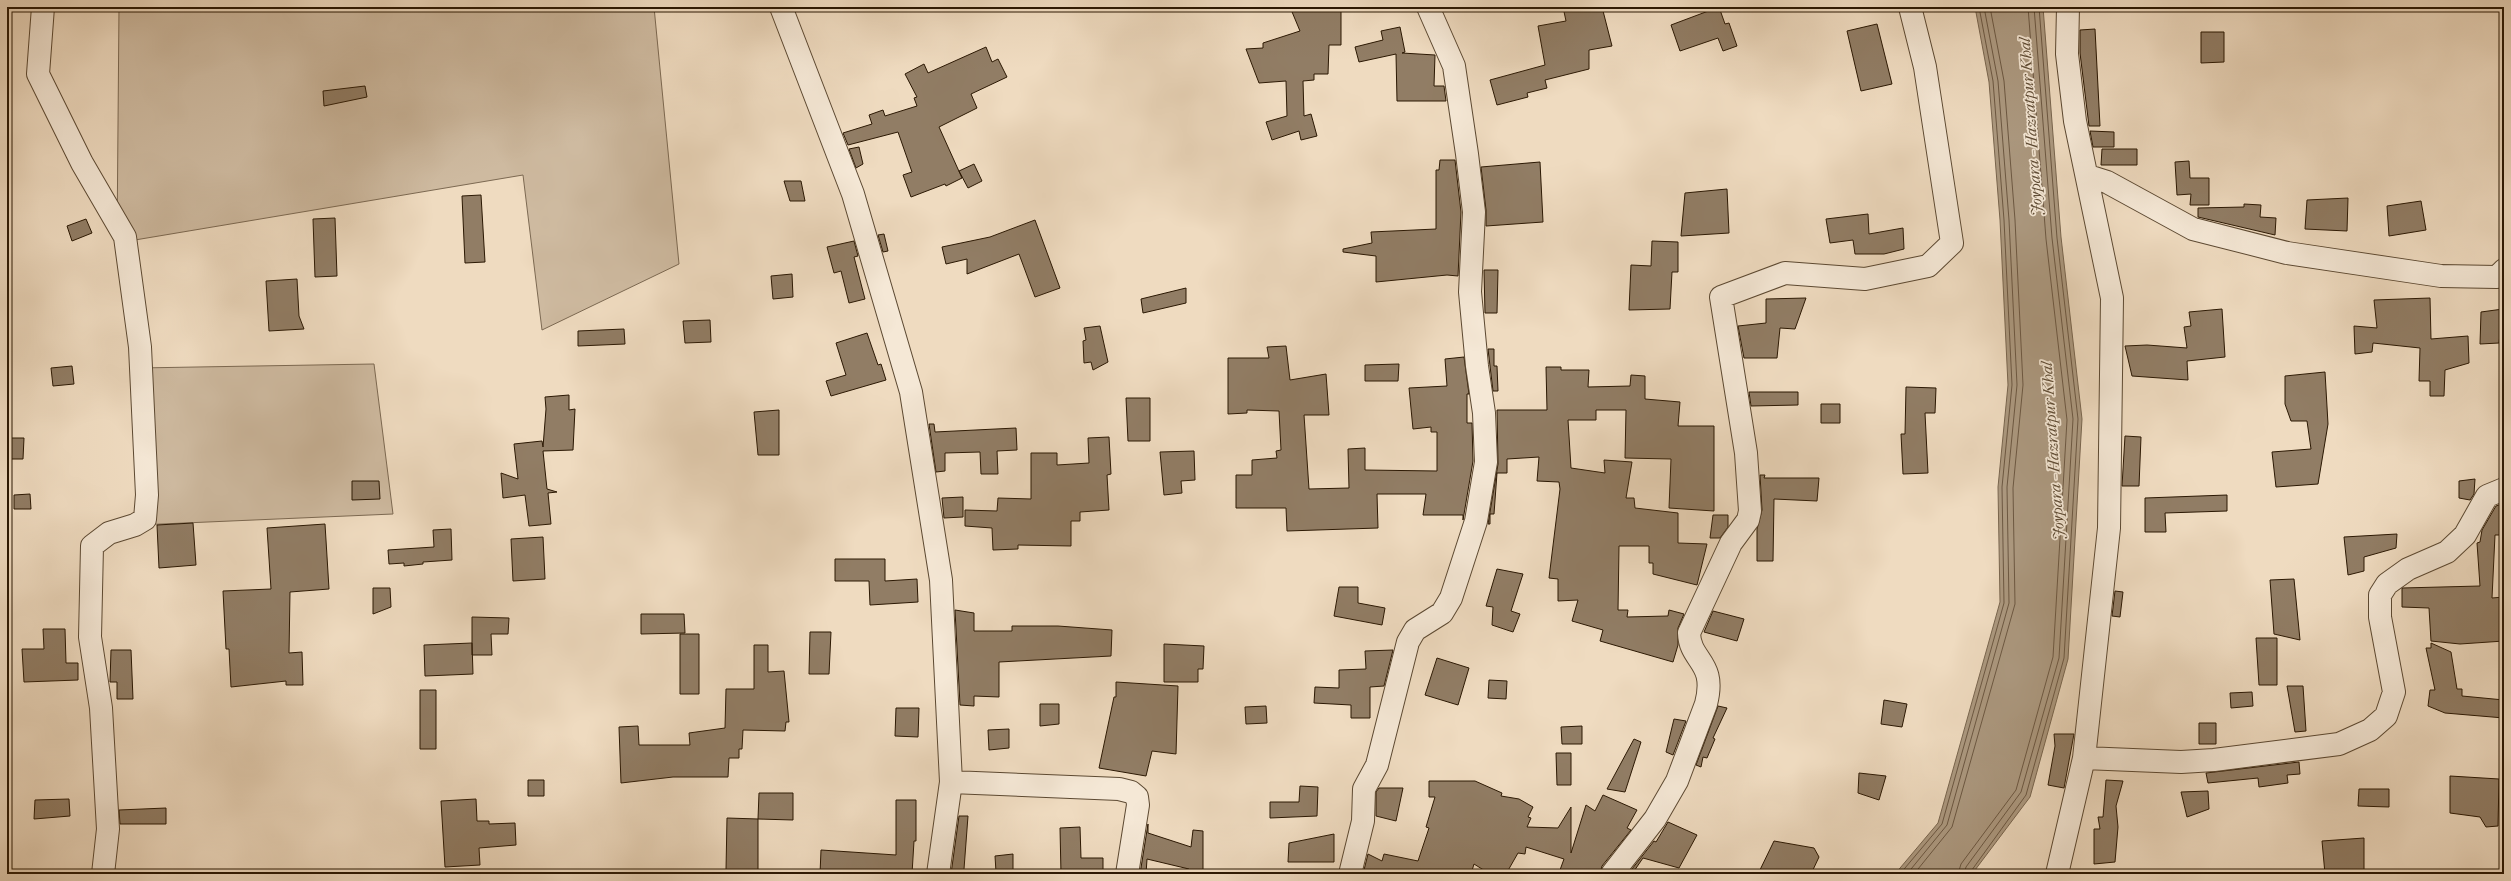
<svg xmlns="http://www.w3.org/2000/svg" width="2511" height="881" font-family="'IM FELL French Canon',serif">
	<style>
		.green { fill: #cebaa0; stroke: #7c6952 }
		.water { fill: #ac9980; stroke: #78654e }
		.lines { fill: none; stroke-linecap: round; stroke-linejoin: round }
		.shore { stroke: #6c5842; stroke-width: 1 }
		.building { fill: #917d65; stroke: #2b1803 }
		.minor-casing { stroke: #5c4932; stroke-width: 24 }
		.minor { stroke: #f5e8d6; stroke-width: 22 }
		.labels { text-anchor: middle; stroke-width: 3.5; stroke-linejoin: round; paint-order: stroke }
		.water-label { font-size: 16px; font-style: italic; fill: #5f4c35; stroke: #f5e8d6 }
	</style>
	<rect width="100%" height="100%" fill="#efdbc0"/>
	<filter id="stains"><feTurbulence type="fractalNoise" baseFrequency=".005" numOctaves="4"/><feColorMatrix values="0 0 0 0 .2 0 0 0 0 .09 0 0 0 0 .02 0 0 0 .5 -.17"/></filter>
	<radialGradient id="worn" r=".72"><stop offset=".6" stop-color="#630" stop-opacity="0"/><stop offset="1" stop-color="#630" stop-opacity=".3"/></radialGradient>
	<path class="green" d="M119 7H654L679 264 542 330 523 175 117 243Z
		M374 364 393 514 138 525V368Z"/>
	<path class="water" d="M1975 7H2043L2061 237 2082 419 2068 659 2030 797 1972 874H1895L1938 823 2000 602 1998 487 2008 385 2000 220 1989 82Z"/>
	<g class="lines">
		<path class="shore" d="M1900 874 1942 824 2004 603 2002 487 2012 385 2004 220 1993 81 1979 7
			M1907 874 1947 825 2009 603 2007 487 2017 385 2009 220 1998 81 1984 7
			M1914 874 1952 827 2015 604 2013 488 2023 385 2015 220 2004 81 1990 7
			M1958 874 1961 864 2016 790 2053 657 2067 420 2046 239 2028 7
			M1964 874 1966 867 2021 792 2059 658 2073 419 2052 238 2034 7
			M1969 874 2026 795 2064 658 2078 419 2057 238 2039 7"/>
	</g>
	<path class="building" d="M1290 7H1341V45H1329L1328 74H1314V80L1303 81 1304 116 1311 114 1317 136 1301 140 1299 131 1272 140 1266 122 1287 116 1286 81 1259 83 1246 49 1263 48V43L1300 31Z
		M1563 7H1602L1612 46 1589 50V69L1545 80 1547 88 1527 93 1528 97 1497 105 1490 80 1545 65 1538 26 1566 21Z
		M1719 7 1725 24 1729 23 1737 46 1723 51 1718 38 1680 51 1671 25Z
		M1877 24 1892 84 1861 91 1847 31Z
		M1400 27 1405 52 1402 53 1435 55 1434 86H1444L1446 101H1397L1396 54 1359 62 1355 47 1383 40 1381 31Z
		M2095 29 2100 126H2089L2080 53V30Z
		M2201 32H2224V62L2201 63Z
		M986 47 992 62 998 59 1007 77 971 94 977 108 939 127 962 178 946 186 945 184 911 197 903 175 912 172 898 132 848 145 843 133 872 124 869 115 883 110 885 116 917 106 914 98 917 97 905 74 924 64 928 73Z
		M365 86 367 97 324 106 323 91Z
		M2090 131 2114 132V147H2093Z
		M859 147 863 164 856 168 849 149Z
		M2102 149H2137V165H2101Z
		M1440 160H1455L1461 212 1458 276 1447 275 1376 282V256L1343 252V249L1372 243 1371 232 1436 229V170H1439Z
		M2189 161 2190 178H2209V205H2190L2191 194 2177 195 2175 162Z
		M1540 162 1543 222 1486 226V210L1481 167Z
		M974 164 982 181 968 188 959 171Z
		M784 181H801L805 201H790Z
		M1727 189 1729 233 1681 236 1685 193Z
		M481 195 485 262 465 263 462 196Z
		M2348 198 2347 231 2305 229 2307 200Z
		M2421 201 2426 230 2389 236 2387 206Z
		M2244 204 2261 205 2260 217 2276 218 2275 235 2198 217V208L2244 207Z
		M1868 214 1869 234 1903 228 1904 249 1884 254H1855L1853 240 1830 243 1826 219Z
		M335 218 337 276 315 277 313 219Z
		M86 219 92 233 72 241 67 226Z
		M1035 220 1060 288 1035 297 1019 254 967 274V259L946 264 942 247 990 237Z
		M884 234 888 251 883 252 878 235Z
		M854 241 858 256 854 257 865 299 849 303 841 271 834 273 827 247Z
		M1652 241 1678 242V272H1672L1670 309 1629 310 1631 265 1651 266Z
		M1484 270H1498L1497 313H1485Z
		M792 274 793 297 773 299 771 276Z
		M297 279 299 316 304 329 269 331 266 281Z
		M1186 288V303L1143 313 1141 299Z
		M1806 298 1795 329 1780 328 1777 358H1744L1738 326 1766 323V299Z
		M2430 298 2431 339 2468 336 2469 363 2445 370 2444 396H2430V381H2419L2420 348 2373 343 2372 352 2355 354 2354 326 2377 328 2374 300Z
		M2222 309 2225 357 2187 361 2188 380 2132 376 2125 346 2147 345 2187 348 2184 327 2191 326 2189 312Z
		M2503 309 2499 343 2480 344 2481 312Z
		M710 320 711 342 685 343 683 321Z
		M1100 326 1108 362 1093 370 1091 362 1084 363 1083 341 1086 340 1084 328Z
		M624 329 625 344 578 346V331Z
		M867 333 878 365 881 364 886 380 831 396 826 381 846 375 836 343Z
		M1286 346 1290 380 1326 374 1329 415H1304L1309 489 1349 488 1348 449 1365 448V470L1437 471V432H1431V427L1413 429 1409 388 1447 386 1445 359 1464 357 1469 394H1467V423H1472L1473 461 1463 520V515H1423L1426 494H1377L1378 528 1287 531 1286 508H1236V475H1252V460L1277 458 1276 451 1281 450 1279 411 1247 410V413L1228 414V358H1269L1267 347Z
		M1488 349H1494V366H1497L1498 391H1493Z
		M1399 364 1398 381H1365V365Z
		M72 366 74 384 53 386 51 368Z
		M1546 367H1561V370H1589L1588 387 1630 386 1631 375 1645 376V399L1680 402 1678 426H1714V511L1669 508 1671 459 1625 458 1626 410H1596V420H1568L1571 468 1605 473 1604 460 1632 462 1626 498H1634L1635 508 1678 513V543L1707 544 1697 585 1653 574V563H1649V546H1619L1618 610H1628L1627 617 1668 616 1669 610 1684 614 1678 628V645L1673 662 1600 641 1603 630 1572 621 1578 600 1558 601V579L1549 578 1560 489 1559 482 1537 481 1539 457 1507 459V473H1497L1494 514H1490V524H1488L1498 464 1497 410H1547Z
		M2325 372 2328 424 2318 484 2276 487 2272 452 2311 449 2307 421H2291L2285 404V376Z
		M1906 387 1936 388 1935 413H1925L1928 473 1903 474 1901 434H1905Z
		M1749 392H1798V405L1751 406Z
		M569 395V410L575 409 573 450 543 451 547 489 557 492 548 493 551 524 529 526 525 495 503 498 501 473 518 479 514 444 542 441 543 447 546 409 545 397Z
		M1126 398H1150V441H1128Z
		M1821 404H1840V423H1821Z
		M779 410V455H758L754 412Z
		M929 424H934L935 432 1016 428 1017 450 997 451 998 474H981L980 452 945 453V471L936 472Z
		M2125 436 2141 437 2139 486H2122Z
		M1109 437 1111 474 1107 475 1109 510 1080 512V521H1071V546L1018 545V549L993 550 992 528 965 526V510L997 511 998 498 1031 499V453H1057V465L1089 463 1088 438Z
		M7 438H24L23 459H7Z
		M1194 451 1195 480 1181 481 1182 493 1164 495 1160 452Z
		M1760 475H1765L1764 478H1819L1817 501 1774 499 1773 561H1757V529L1762 510Z
		M2475 479 2474 494 2470 500 2459 498V481Z
		M352 481H379L380 499 352 500Z
		M30 494 31 509H14V495Z
		M2227 495V511L2165 513 2166 532H2145V498Z
		M963 497V517L944 518 942 498Z
		M2504 503V535H2495L2492 598 2504 597V641L2460 644 2431 641 2429 608 2402 607V588L2480 586 2477 543 2480 542 2482 530 2496 506Z
		M1713 515H1728V527L1720 538H1710Z
		M193 523 196 565 159 568 157 525Z
		M325 524 329 589 290 592 289 653 302 652 303 685H286V681L231 687 229 649H226L223 591 271 589 267 528Z
		M451 529 452 560 423 562V564L404 566V563L389 564 388 550 434 547 433 530Z
		M2397 534 2396 548 2364 557V571L2348 575 2344 537Z
		M543 537 545 579 513 581 511 539Z
		M835 559H885V581L917 579 918 602 870 605 869 581H835Z
		M1497 569 1523 574 1511 611 1520 614 1513 632 1492 625 1493 607 1486 606Z
		M2294 579 2300 640 2274 634 2270 580Z
		M1339 587H1358V603L1385 608 1382 625 1334 616Z
		M373 588H390L391 607 373 614Z
		M2115 591 2123 592 2120 617 2112 616Z
		M955 610 974 613V631H1012V626H1058L1112 630 1111 656 999 662V697L974 696V706L960 705Z
		M1713 611 1744 619 1737 641 1704 632Z
		M641 614H684L685 633 641 634Z
		M472 617 509 618 508 634H491L492 655H472Z
		M43 629H65L66 663H78V680L24 682 22 649H44Z
		M810 632H831L829 674H809Z
		M680 634H699V694H680Z
		M2256 638H2277V685H2259Z
		M472 643 473 674 425 676 424 645Z
		M2431 643 2451 652 2457 689H2462V696L2504 700V718L2445 713 2428 706 2430 690H2435L2426 648H2431Z
		M1164 644 1204 646 1203 669H1198V682H1164Z
		M754 645H768V672L784 671 789 722H786L785 731 743 730 742 749H739V758H729L728 777H673L621 783 619 727 638 726 639 745H690L689 733 725 728 726 689H754Z
		M111 650H131L133 699H117V682H110Z
		M1393 650 1384 686 1370 687V718H1351V705L1314 703 1315 687 1339 688V670L1366 669 1365 651Z
		M1437 658 1469 668 1458 705 1425 695Z
		M1489 680 1507 681 1506 699 1488 698Z
		M1116 682 1178 686 1176 754 1152 751 1146 776 1099 768 1114 697H1116Z
		M2287 686H2303L2306 731 2295 732Z
		M420 690H436V749H420Z
		M2252 692 2253 706 2231 708 2230 693Z
		M1884 700 1907 704 1902 727 1881 724Z
		M1040 704H1059V724L1040 726Z
		M1266 706 1267 723 1246 724 1245 707Z
		M1718 706 1727 708 1713 738 1715 739 1707 758 1703 757 1701 767 1696 765Z
		M896 708H919L918 737 895 736Z
		M1674 719 1686 721 1673 755 1666 752Z
		M2199 723H2216V744H2199Z
		M1582 726V744H1562L1561 727Z
		M1009 729V748L989 750 988 730Z
		M2054 734H2074L2064 788 2048 785 2055 746Z
		M1634 739 1641 742 1625 792 1607 789Z
		M1556 753H1571V785H1557Z
		M2299 762 2300 774 2287 775 2288 783 2259 787 2258 778 2208 783 2206 773Z
		M1859 773 1886 776 1879 800 1858 793Z
		M2450 776 2499 779 2498 826 2486 827 2480 817 2450 813Z
		M528 780H544V796H528Z
		M2106 780 2123 781 2116 806 2118 827 2115 862 2094 864V829H2100L2098 817H2103Z
		M1429 781H1475L1502 793 1501 796 1519 799 1533 807 1528 817 1531 818 1527 827 1558 828 1571 807V853L1586 805 1595 811 1603 795 1637 810 1627 828 1631 830 1602 866 1600 874H1565L1560 870 1564 859 1526 847 1525 854 1518 853 1506 874H1490L1474 864 1471 874H1363L1368 854 1382 861 1384 854 1418 861 1429 828 1426 827 1435 797H1429Z
		M1300 786 1318 787 1317 816 1270 818V802H1299Z
		M1379 788H1403L1396 821 1376 816V792Z
		M2359 789H2389V807L2358 806Z
		M2208 791 2209 809 2187 817 2181 792Z
		M759 793H793V820L758 819Z
		M69 799 70 816 34 819 35 800Z
		M476 799 477 821H489V824L515 823 516 845 479 848 480 865 445 867 441 801Z
		M896 800H916V841H914L912 874H820L821 850 896 855Z
		M166 808V824H120L119 810Z
		M959 816H968L964 869 963 874H951Z
		M727 818 758 819V871L726 870Z
		M1668 822 1697 835 1679 868 1643 858 1632 874H1628L1654 841 1656 842Z
		M1148 824V833L1191 847 1193 830 1203 831V874H1188L1189 869 1147 859 1146 874H1140Z
		M1080 827 1081 858H1103V874H1061L1060 828Z
		M1334 834V862H1288L1289 843Z
		M2364 838V873L2325 874 2322 841Z
		M1774 841 1814 848 1819 857 1811 874H1758Z
		M1013 854V871L996 872 995 856Z"/>
	<g class="lines">
		<g class="minor-casing">
			<path id="minor" d="M43 7 38 74 82 163 125 237 140 347 147 495 145 519 135 525 109 533 92 546 90 637 101 708 108 829 103 874
				M781 7 853 194 911 392 941 580 951 782 938 874
				M2088 176 2107 182 2193 229 2287 253 2441 276 2497 277 2504 270
				M2084 758 2181 762 2214 760 2339 744 2370 730 2386 716 2394 692 2380 617V595L2387 584 2408 569 2447 552 2465 535 2487 496 2504 489
				M951 782 1119 789 1131 792 1137 797 1138 805 1127 874
				M1350 874 1363 821 1364 789 1377 765 1408 642 1415 630 1442 613 1451 598 1476 521 1486 462 1484 413 1477 366 1470 292 1474 212 1467 154 1454 66 1428 7
				M1612 874 1655 819 1677 781 1706 704C1717 661 1690 662 1689 633L1731 543 1748 520 1750 511 1746 453 1721 297 1785 273 1865 279 1928 266 1952 243 1925 67 1910 7
				M2057 874 2084 758 2109 528 2112 298 2075 121 2067 54 2068 7"/>
		</g>
		<use href="#minor" class="minor"/>
	</g>
	<g class="labels">
		<g class="water-label">
			<text transform="translate(2030 127) rotate(-94)" y="6">Joypara - Hazratpur Khal</text>
			<text transform="translate(2052 451) rotate(-94)" y="6">Joypara - Hazratpur Khal</text>
		</g>
	</g>
	<rect width="2511" height="881" fill="none" stroke="#efdbc0" stroke-width="24"/>
	<rect x="8" y="8" width="2495" height="865" fill="none" stroke="#2b1803" stroke-width="2"/>
	<rect x="12" y="12" width="2487" height="857" fill="none" stroke="#2b1803"/>
	<rect width="100%" height="100%" filter="url(#stains)"/>
	<rect width="100%" height="100%" fill="url(#worn)"/>
</svg>
